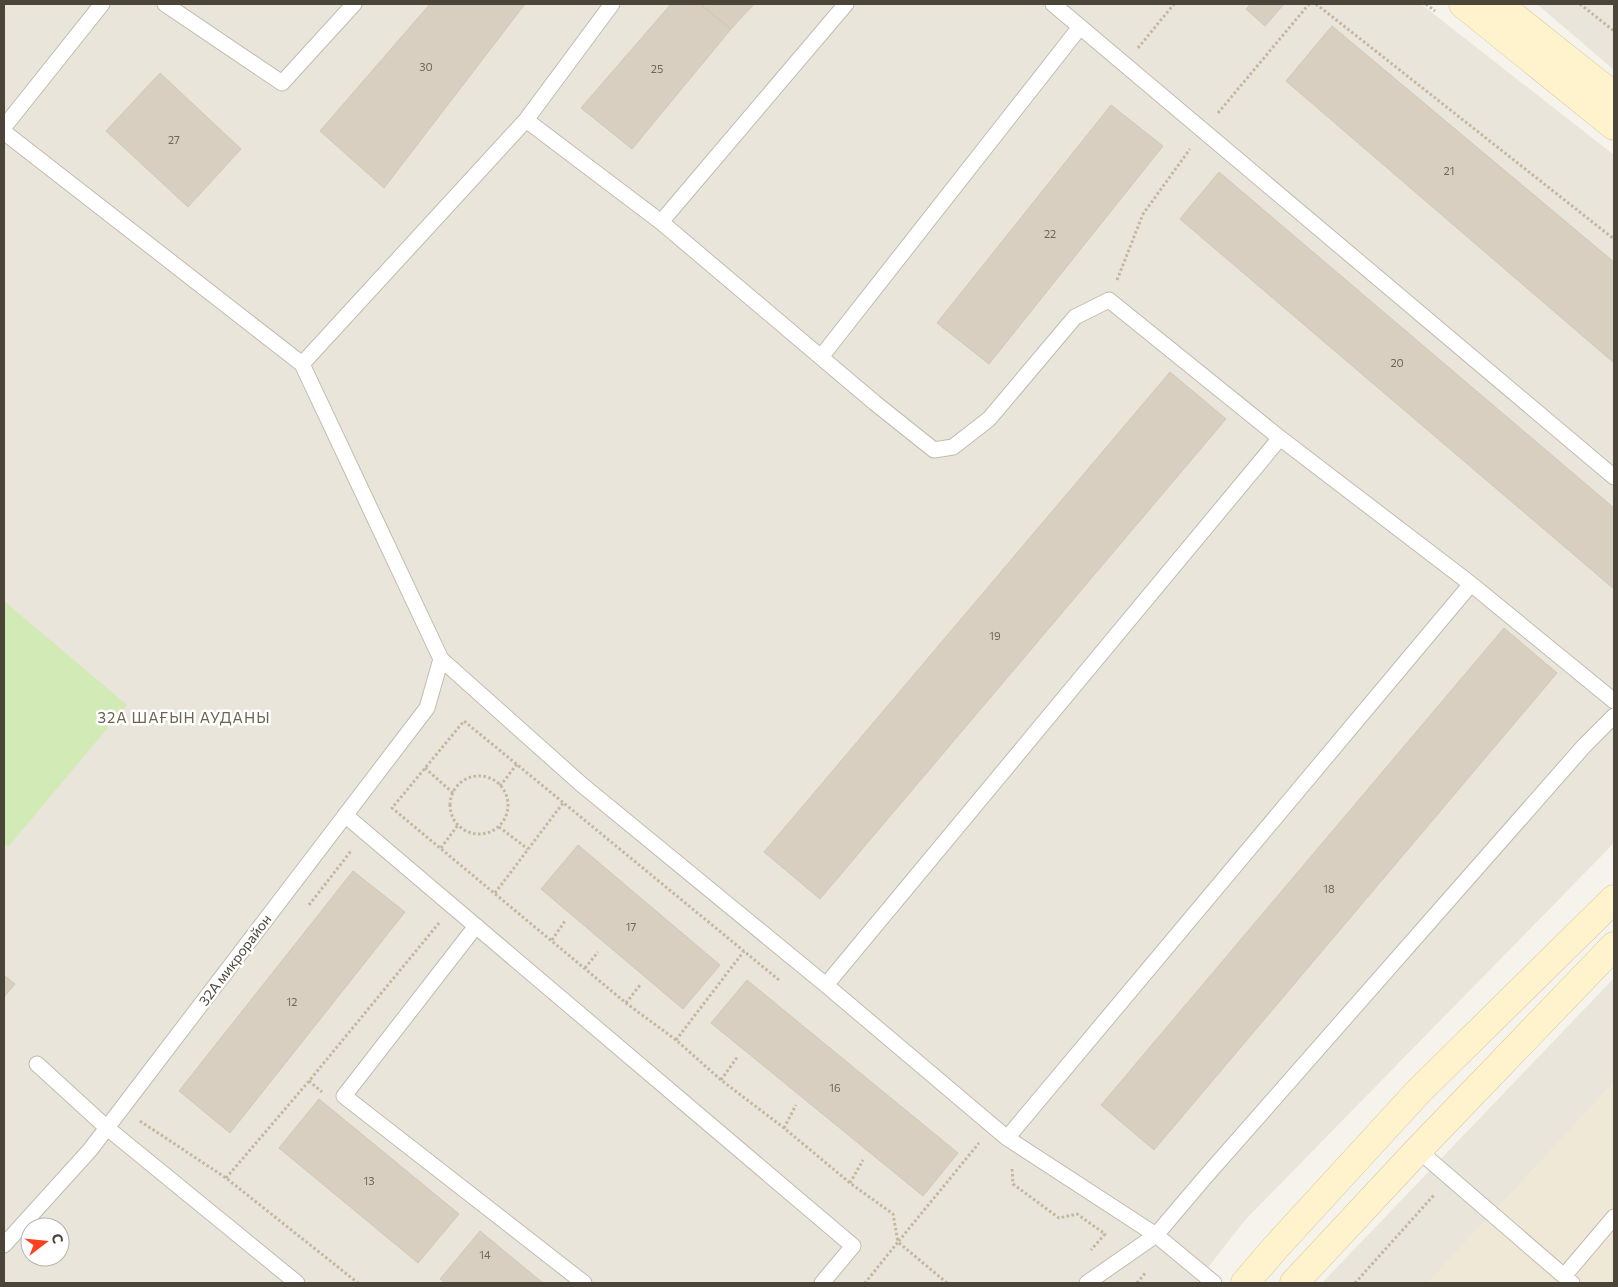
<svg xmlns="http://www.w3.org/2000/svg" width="1618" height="1287" font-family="Commissioner,sans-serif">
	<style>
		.residential { fill: #eae5da; fill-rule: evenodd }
		.education { fill: #efe8d6 }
		.pitch { fill: #d2eab5 }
		.building { fill: #d8cfc1; stroke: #d3c7b4 }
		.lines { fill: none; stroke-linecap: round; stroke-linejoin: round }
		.lane-casing { stroke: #c2bbae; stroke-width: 17 }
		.secondary-casing { stroke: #d6c79b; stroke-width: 29 }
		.path { stroke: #c4b79f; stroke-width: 3; stroke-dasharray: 2.5 2.5; stroke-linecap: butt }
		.lane { stroke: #fff; stroke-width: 15 }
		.secondary { stroke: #fff3cd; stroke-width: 28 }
		.labels { text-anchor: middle; stroke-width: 5; stroke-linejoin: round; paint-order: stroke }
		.number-label { font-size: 11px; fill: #6e675b }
		.street-label { font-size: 14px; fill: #4b4439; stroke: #fff }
		.neighbourhood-label { font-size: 15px; letter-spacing: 1px; fill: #6e6250; stroke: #fff }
	</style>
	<rect width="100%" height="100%" fill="#f6f3ec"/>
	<path class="residential" d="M4 4H1421L1614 155V843L1245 1220 1196 1283H4ZM30 1227H60V1257H30Z
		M1537 4H1614V70Z
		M1614 978V1283H1322Z"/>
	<path class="education" d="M1614 1082V1283H1427Z"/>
	<path class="pitch" d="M4 601 127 705 8 847 4 843Z"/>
	<path class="building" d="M430 4H525L384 188 320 131Z
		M671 4H700L731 29 632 149 581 108Z
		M700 4H754L731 29Z
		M1251 4H1284L1265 26 1246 9Z
		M1332 26 1614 262V363L1286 81Z
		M160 73 241 149 188 207 106 131Z
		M1111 105 1163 146 989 364 937 323Z
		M1219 172 1614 508V589L1180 219Z
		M1170 372 1226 419 820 899 764 852Z
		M1504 628 1557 673 1154 1150 1101 1105Z
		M578 845 720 965 683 1009 541 889Z
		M353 871 405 912 230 1133 179 1091Z
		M4 975 15 984 4 997Z
		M747 980 958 1153 923 1196 711 1023Z
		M319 1099 459 1214 418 1263 279 1148Z
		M480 1231 543 1283H445L440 1279Z"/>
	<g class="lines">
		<g class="lane-casing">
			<path id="lane" d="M165 4 282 83 354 4
				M1053 4 1614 477
				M526 120 661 222 875 403 934 450 953 447 989 419 1075 317 1109 300 1280 438 1471 584 1007 1138
				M4 127 102 4
				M4 132 302 364 526 120 612 4
				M661 222 846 4
				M821 357 1080 27
				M302 364 441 659 581 784 826 985 1007 1138 1156 1235 1214 1283
				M1471 584 1614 701
				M345 815 853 1246 822 1283
				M476 926 344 1096 584 1283
				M826 985 1280 438
				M37 1064 106 1127 297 1283
				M1418 1150 1572 1283
				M4 1245 90 1150 427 708 441 659
				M1564 1276 1614 1217
				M1087 1283 1156 1235 1207 1175 1584 746 1614 716"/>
		</g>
		<g class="secondary-casing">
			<path id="secondary" d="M1463 4 1614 126
				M1498 4 1614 96
				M1245 1283 1276 1247 1418 1092 1614 899
				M1294 1283 1418 1150 1614 946"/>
		</g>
		<path class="path" d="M1316 4 1614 239
			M1426 4 1435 11
			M1580 4 1614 31
			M1138 48 1174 4
			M1218 113 1309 4
			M1117 280 1143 214 1190 149
			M425 768 453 793
			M450 805a29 29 0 1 1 58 0a29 29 0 1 1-58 0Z
			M500 786 517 764
			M499 827 528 849
			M441 848 458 825
			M495 893 563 803
			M309 905 351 851
			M552 940 565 921
			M585 968 598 952
			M779 980 464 721 392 808 626 1003 676 1040 721 1080 784 1128 850 1183 893 1214 898 1242 865 1283
			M626 1003 640 985
			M676 1040 744 951
			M721 1080 738 1056
			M309 1081 322 1092
			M140 1121 226 1178 358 1283
			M784 1128 796 1105
			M1012 1169 1013 1184 1059 1218 1077 1214 1105 1234 1091 1250
			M226 1178 309 1081 439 923
			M850 1183 863 1160
			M947 1283 898 1242 979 1143
			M1137 1283 1146 1272
			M1355 1283 1434 1195"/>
		<use href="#lane" class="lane"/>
		<use href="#secondary" class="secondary"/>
	</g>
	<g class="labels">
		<g class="number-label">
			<text x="426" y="71">30</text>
			<text x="657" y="73">25</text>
			<text x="174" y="144">27</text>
			<text x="1449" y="175">21</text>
			<text x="1050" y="238">22</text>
			<text x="1397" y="367">20</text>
			<text x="995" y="640">19</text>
			<text x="1329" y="893">18</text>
			<text x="631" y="931">17</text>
			<text x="292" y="1006">12</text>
			<text x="835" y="1092">16</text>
			<text x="369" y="1185">13</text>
			<text x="485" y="1259">14</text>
		</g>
		<g class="street-label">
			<text transform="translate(235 960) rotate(-53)" y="5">32А микрорайон</text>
		</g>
		<g class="neighbourhood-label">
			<text x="184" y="723">32А ШАҒЫН АУДАНЫ</text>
		</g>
	</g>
	<rect width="1618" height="1287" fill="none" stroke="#4b4439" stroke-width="10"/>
	<g transform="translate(45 1242) rotate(74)"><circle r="24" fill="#ffffff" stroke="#b7b4b0"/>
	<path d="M0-4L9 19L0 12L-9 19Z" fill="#fc3f1d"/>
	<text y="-8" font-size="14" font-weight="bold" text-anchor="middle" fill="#4b4439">С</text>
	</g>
</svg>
